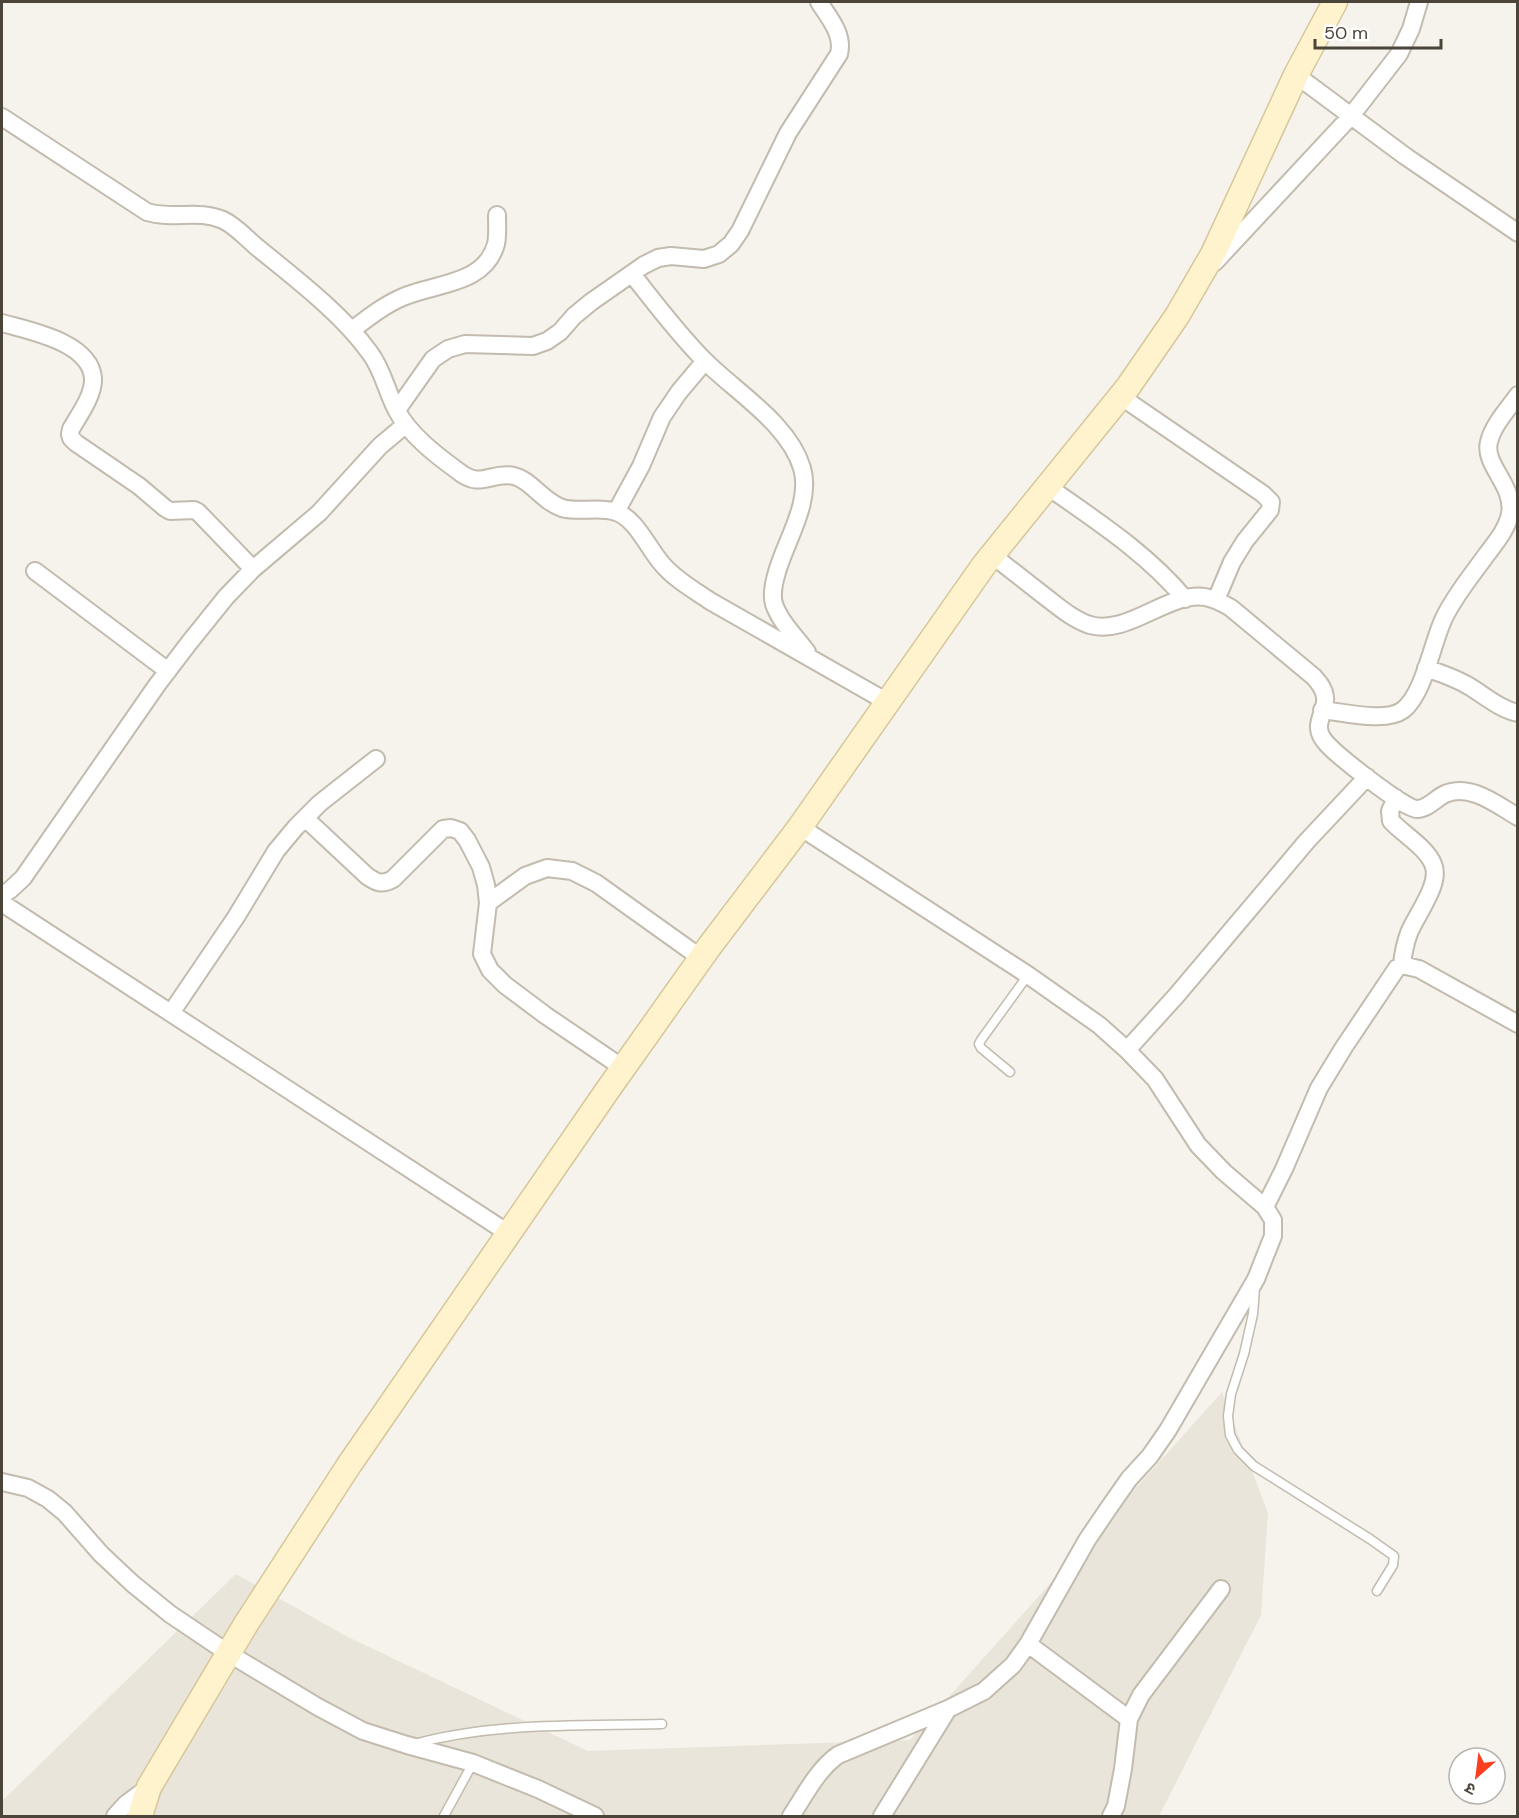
<svg xmlns="http://www.w3.org/2000/svg" width="1519" height="1818" font-family="'DM Sans','Noto Sans Devanagari',sans-serif">
	<style>
		.residential { fill: #eae5da }
		.lines { fill: none; stroke-linecap: round; stroke-linejoin: round }
		.lane-casing { stroke: #c2bbae; stroke-width: 11 }
		.street-casing { stroke: #c2bbae; stroke-width: 20 }
		.secondary-casing { stroke: #d6c79b; stroke-width: 27 }
		.lane { stroke: #fff; stroke-width: 8 }
		.street { stroke: #fff; stroke-width: 16 }
		.secondary { stroke: #fff3cd; stroke-width: 24 }
	</style>
	<rect width="100%" height="100%" fill="#f6f3ec"/>
	<path class="residential" d="M1222 1392 1268 1513 1261 1615 1159 1816H2V1801L236 1574 346 1636 588 1751 910 1740Z"/>
	<g class="lines">
		<g class="lane-casing">
			<path id="lane" d="M1010 1072 981 1048 979 1044 981 1040 1028 975
				M1255 1288 1253 1314 1244 1354 1231 1394 1228 1416 1230 1435 1238 1450 1254 1466 1370 1539 1394 1556 1393 1565 1377 1591
				M414 1744C494 1722 579 1726 662 1724
				M444 1816 473 1763"/>
		</g>
		<g class="street-casing">
			<path id="street" d="M1296 75 1405 156 1518 233
				M2 117 147 212C174 220 198 209 223 220 236 226 247 239 258 248 296 279 342 314 370 353 383 370 387 393 397 411 410 435 436 455 458 471 481 490 491 471 514 476 531 480 542 501 562 508 580 513 599 506 616 512 636 518 649 550 663 565 676 580 694 590 710 601L889 703
				M1215 262 1351 116 1399 54 1411 29 1419 2
				M632 274C655 303 678 334 705 361 736 392 789 424 802 468 812 502 786 540 777 572 774 582 771 594 774 604 780 622 796 637 807 652
				M2 323C30 331 90 342 93 378 94 395 79 415 71 429L70 434 71 438 76 443 139 486 165 508 170 511 194 510 198 512 253 569
				M352 330C368 318 384 305 403 297 435 283 485 285 496 244 498 235 497 224 497 215
				M1120 396 1263 494 1271 502 1270 510 1245 541 1232 562 1216 600
				M397 410 433 359 448 349 465 344 533 346 547 341 560 332 574 316 591 302 644 265 658 258 671 256 704 259 719 254 731 244 740 231 788 133 839 54C844 34 829 18 819 2
				M1047 486C1095 520 1147 553 1185 599
				M616 512 641 466 662 417 679 392 705 361
				M992 555C1011 570 1029 584 1047 598 1060 608 1074 620 1090 625 1128 636 1169 591 1205 597 1215 599 1223 603 1231 608L1314 677C1319 683 1324 688 1325 697 1327 714 1309 725 1327 744 1338 756 1404 809 1417 809 1428 809 1436 798 1445 794 1471 783 1497 805 1518 817
				M35 571 168 671
				M1426 668C1440 673 1453 677 1467 685 1483 694 1499 709 1518 713
				M1322 710C1343 712 1386 723 1403 710 1424 694 1432 643 1444 618 1455 595 1472 575 1487 554 1496 542 1507 529 1510 514 1515 485 1483 465 1489 442 1493 425 1508 409 1518 395
				M1396 798 1390 811 1391 821C1404 835 1426 847 1433 864 1442 883 1416 915 1409 933 1405 944 1403 954 1402 965
				M305 818 367 876C377 883 382 885 393 879L443 829 451 828 460 831 467 840 481 867 486 885 488 903 482 954 490 970 505 985 545 1015 623 1068
				M2 895 10 890 23 878 157 685 189 643 226 597 253 569 319 513 380 446 405 425
				M2 903 508 1233
				M488 903 525 876 547 868 572 871 596 883 701 958
				M171 1013 236 917 276 851 296 827 320 803 376 759
				M1127 1050 1176 996 1307 841 1367 777
				M1265 1207 1284 1169 1319 1088 1344 1047 1397 968 1402 965 1419 969 1518 1024
				M2 1482 28 1488 48 1499 65 1513 101 1554 133 1584 170 1614 228 1653 318 1707 363 1731 407 1745 473 1763 538 1789 595 1816
				M1028 1644 1129 1719
				M115 1816 126 1804 149 1787
				M791 1816C805 1795 817 1770 838 1755L948 1709 984 1691 1013 1665 1028 1644 1087 1540 1108 1509 1129 1479 1150 1456 1168 1430 1256 1279 1273 1236V1220L1265 1207 1224 1172 1198 1145 1155 1079 1127 1050 1099 1025 1028 975 800 827
				M882 1816 948 1709
				M1111 1816 1116 1806 1123 1769 1129 1719 1141 1695 1221 1589"/>
		</g>
		<g class="secondary-casing">
			<path id="secondary" d="M140 1816 149 1787 246 1624 349 1465 609 1088 709 947 800 827 984 565 1128 387 1177 316 1213 254 1296 75 1335 2"/>
		</g>
		<use href="#lane" class="lane"/>
		<use href="#street" class="street"/>
		<use href="#secondary" class="secondary"/>
	</g>
	<rect width="1519" height="1818" fill="none" stroke="#4b4439" stroke-width="6"/>
	<g transform="translate(1477 1776) rotate(208)"><circle r="28" fill="#ffffff" stroke="#b7b4b0" stroke-width="1.5"/>
	<path d="M0-4.5L10 22L0 15L-10 22Z" fill="#fc3f1d"/>
	<text y="-9" font-size="16" font-weight="bold" text-anchor="middle" fill="#4b4439">उ</text>
	</g>
	<path d="M1315 39v9h126v-9" fill="none" stroke="#4b4439" stroke-width="3"/>
	<text x="1324" y="39" font-size="18" fill="#4b4439" stroke="#ffffff" stroke-width="4.5" paint-order="stroke">50 m</text>
</svg>
